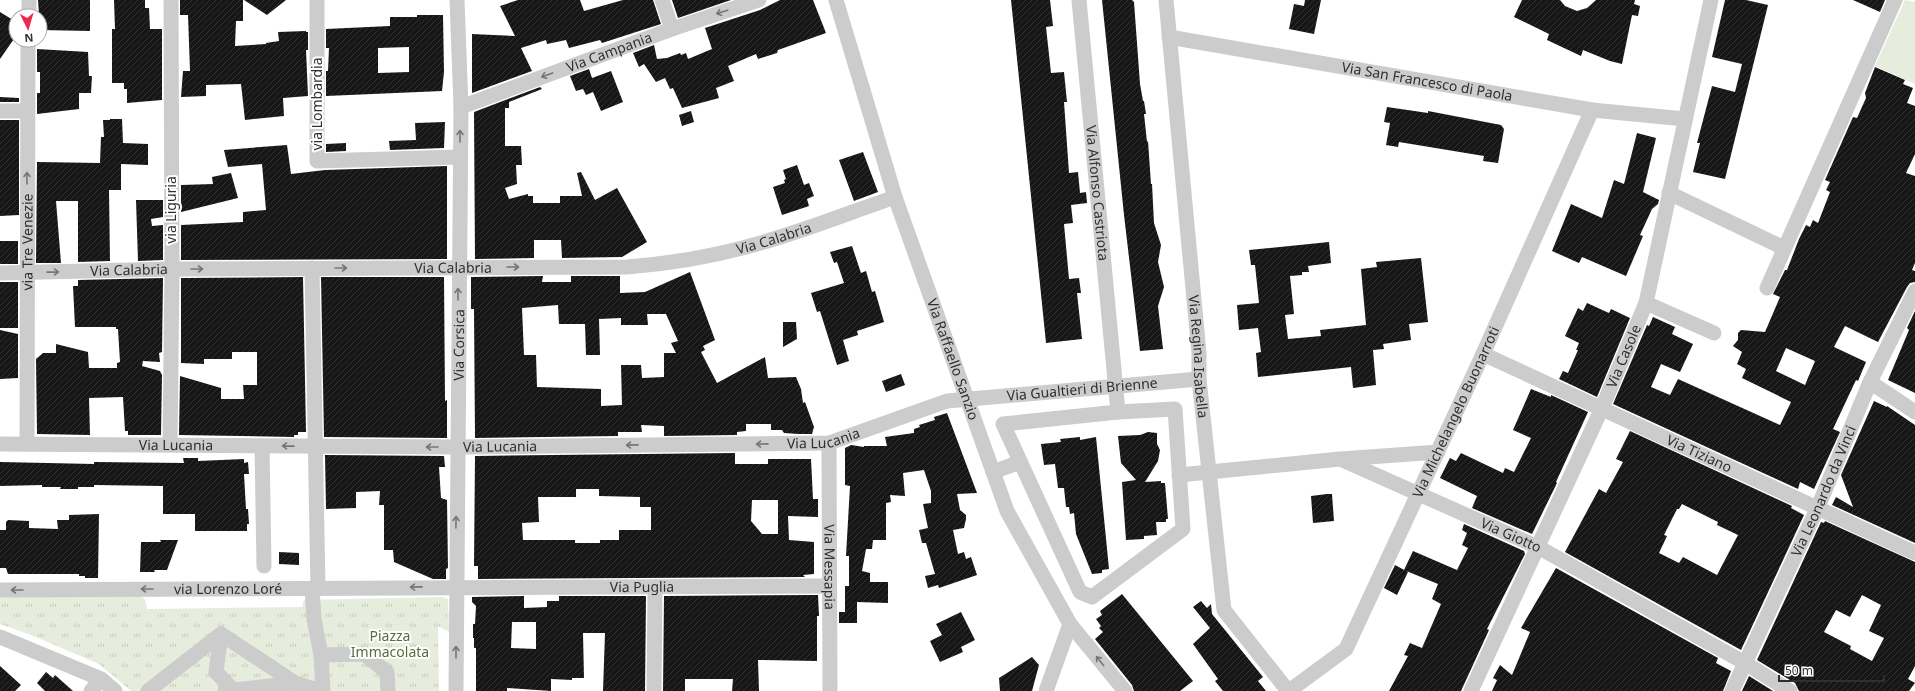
<svg xmlns="http://www.w3.org/2000/svg" width="1915" height="691" font-family="'Noto Sans',sans-serif">
	<style>
		.park { fill: url(#park-tufts) }
		.garden { fill: #e7eddc }
		.building { fill: url(#building-hatch); fill-rule: evenodd }
		.lines { fill: none; stroke-linecap: round; stroke-linejoin: round }
		.minor { stroke: #ccc; stroke-width: 15 }
		.oneway { stroke: #767676 }
		.labels { text-anchor: middle; stroke-width: 4; stroke-linejoin: round; paint-order: stroke }
		.street-label { font-size: 14px; fill: #2f2f2f; stroke: #fff }
		.park-label { font-size: 14px; fill: #576d3a; stroke: #fff }
	</style>
	<defs>
		<pattern id="park-tufts" width="24" height="20" patternUnits="userSpaceOnUse"><rect width="24" height="20" fill="#e7eddc"/><path d="M3 7l-1-3M5 7V3M7 7l1-3M15 17l-1-3M17 17v-4M19 17l1-3" fill="none" stroke="#c6ccbd"/></pattern>
		<pattern id="building-hatch" width="6" height="6" patternUnits="userSpaceOnUse"><rect width="6" height="6" fill="#161616"/><path d="M-1 1l2-2M0 6l6-6M5 7l2-2" fill="none" stroke="#303030"/></pattern>
	</defs>
	<rect width="100%" height="100%" fill="#fff"/>
	<path class="park" d="M139 593 145 600 147 609 302 607 304 600 442 597 448 599 449 632 438 626 439 691H131L99 664 31 635 0 624V597Z"/>
	<path class="garden" d="M1905 0 1915 2V84L1875 66Z"/>
	<path class="building" d="M38 0H90V31L40 30Z
		M114 0H145V8H149L150 29H162V100L127 103V89H124V83H112V29H115Z
		M180 0H243V21H236L235 46 266 44V43L279 41 278 32 306 31V32H308V50H306L308 96 283 98 284 116 245 120 241 84 206 85V96L181 97 183 71H190L188 15H180Z
		M244 0H286L267 15Z
		M518 0H580L584 11 623 0H653L661 24 602 43 600 40 569 48 566 40 547 44 546 40 521 48 532 71 472 93V34L515 36 500 6Z
		M672 0H731L678 18Z
		M780 0H813L826 33 778 50 777 53 758 59 756 54 728 66 734 81 716 88 719 98 682 108 673 88 670 89 665 78 656 82 644 64 639 67 633 53 654 45 657 59 667 58 680 53 681 55 686 53 688 59 712 49 705 28 760 10Z
		M1011 0H1050L1053 26 1046 27 1051 73 1064 72 1067 102H1064L1069 173 1078 172 1080 193 1086 192 1087 203 1071 205 1073 223 1064 224 1069 279 1079 278 1081 293H1077L1082 339 1046 343Z
		M1102 0H1132L1134 2 1140 84 1143 101H1144L1146 114H1144L1147 142 1148 141 1151 184H1152L1154 223 1161 245 1158 262 1164 287 1158 306 1163 349 1140 351 1124 215Z
		M1305 0H1321L1314 34 1289 29 1294 4 1304 6Z
		M1522 0H1560L1565 6 1577 11 1587 8 1596 0H1635L1634 4 1640 6 1638 16 1632 15 1622 64 1610 61 1583 50 1581 56 1547 40 1549 34 1514 17Z
		M1725 0H1746L1768 5 1725 179 1693 172 1700 143H1697L1712 86 1735 92 1742 64 1712 57Z
		M1853 0H1885L1880 12Z
		M0 12 13 20 9 27 16 32V36L0 59Z
		M417 15H443L444 72 442 91 326 96V71H328L329 48H326V29L390 26V17H417ZM409 47V72L378 73V48Z
		M37 49 88 52 89 76H92L91 93H79V109L37 114V93H40V72H37Z
		M1875 67 1905 80 1903 84 1913 88 1907 103 1915 106V154L1906 173 1915 176V263L1912 270 1915 271V282L1910 283 1907 287 1878 342 1845 326 1834 347 1866 362 1858 381 1856 380 1833 429 1840 432 1814 489 1800 482 1798 489 1613 404 1647 325 1649 326 1653 317 1675 327 1672 334 1693 344 1680 372 1661 364 1651 387 1670 395 1678 379 1780 425 1791 402 1742 378 1746 369 1737 364 1742 352 1733 346 1738 340V333L1741 330 1765 332 1780 297 1773 294 1785 270H1787L1799 239 1806 225 1810 227 1813 220 1818 223 1830 192 1826 190 1830 182 1825 180 1853 117 1857 118 1866 98 1865 93ZM1786 348 1815 361 1805 385 1776 371Z
		M589 69 592 78 611 71 623 102 601 111 593 92 586 95 583 89 576 91 570 76Z
		M540 87 542 89 509 102V108H505V146H521L522 165H516L517 184 505 188 509 199 528 194V196H533V203H560V196H582L577 173 581 172 595 200 617 188 647 242 622 257 562 258 561 240H534V258L475 259 474 112Z
		M0 97 19 98V102H0Z
		M1387 107 1428 113V111L1501 125 1504 129 1498 163 1483 161 1484 156 1399 142 1398 147 1386 145 1390 123 1384 122Z
		M691 111 694 122 682 126 679 115Z
		M110 119H122L123 143 148 144V165L121 164V190H109L110 261 78 262V201H56L61 263H36L37 162 100 163 101 137H104L103 120H110Z
		M0 120H19V215L0 216Z
		M445 122 444 148 390 150 389 141 416 140 415 123Z
		M1637 133 1656 138 1643 192 1659 200 1658 204 1652 209 1640 235 1643 236 1626 276 1582 257 1579 263 1552 251 1571 204 1602 218 1614 180 1624 184Z
		M346 143V151L326 152V144Z
		M287 145 291 174 325 170 447 166V259L181 260V225L243 222V212L266 210 262 164 228 167 224 150Z
		M863 152 878 192 854 201 839 160Z
		M797 165 804 185 809 183 814 196 807 199 809 206 782 215 773 187 785 183 784 180 786 179 783 170Z
		M231 173 238 198 181 212V185L213 184 212 177Z
		M136 200H163V217L151 219 152 226 163 225V260L138 261Z
		M0 241H18V264H0Z
		M1329 242 1331 263 1308 266 1309 272H1302V275L1290 276 1294 314 1285 315 1288 339 1321 336 1320 330 1366 325 1361 269 1377 267 1376 262 1421 258 1428 322 1409 324 1411 340 1383 344 1384 349 1373 350 1376 385 1353 388 1351 367 1258 377 1256 353 1261 352 1258 328 1239 330 1237 305 1259 303 1255 265H1251L1249 250Z
		M852 246 861 273 866 271 872 292 875 291 884 322 857 331 858 335 843 340 849 361 837 365 820 311 817 312 811 293 844 283 837 262 834 263 830 252Z
		M690 272 715 340 703 346 705 350 701 352 717 383 765 357 768 378 796 377 801 389 803 403 805 402 814 427 812 434H799L784 433 782 430H771V424H746V431L737 432V435L664 436V426L641 425 642 432H618V436L475 438 474 309H471V277L543 276 542 282H571V276H620V293L645 292ZM558 305 559 324H585L586 355H600L599 319 621 318V325H648L647 314H666L678 341 671 343 676 353H664V377L642 378 641 365H621L622 405 601 406V389L537 387 536 355H524L522 308Z
		M303 277 306 432H298V435H294V437L179 435 180 376 221 388V399H244L243 385H257V352H232V359H204V364L181 363V278Z
		M321 277H444L445 401 447 400V438L324 437Z
		M163 278 162 352 159 353 160 362 143 361 142 366 160 371 162 375 161 435H128V431H125L123 397 89 398 90 435 37 434 36 359 43 353H56V344L88 352 89 368H117V363L120 362 118 329H116V327H75L73 286H78V280Z
		M0 282H18V328H0Z
		M1587 303 1609 313 1611 309 1630 318 1597 397 1559 379 1563 371 1568 373 1578 350H1576L1579 343 1565 336 1578 308 1583 311Z
		M1915 311V393L1888 380 1909 330 1907 328Z
		M783 322H796L797 339 783 347Z
		M0 330 18 334V378L0 379Z
		M901 374 905 385 886 392 882 381Z
		M1531 389 1551 397V395L1588 412 1556 482 1557 483 1532 534 1472 508 1477 496 1440 478 1450 458 1456 461 1461 453 1503 473 1505 468 1514 472 1531 438 1513 430Z
		M1874 401 1887 407V406L1915 425V543L1832 505 1836 497 1853 507 1841 475Z
		M947 413 977 493 957 494 960 510 966 515V519L964 528 953 530 958 554 964 552 966 559 971 557 977 575 939 588 938 585 928 588 925 576 935 574 926 543H922L919 530 928 528 923 504 931 503V491L924 470 903 473 905 496 890 495 891 502 886 503V540H873L872 549H866L862 571 870 573V582H888V603L857 602V623H839V612H845V586H849V556H846L850 486 845 485V448L851 445 864 447V446H887L885 437 914 433V429L920 427 919 425 935 420 934 417Z
		M1630 431 1792 506 1791 508 1804 515 1741 650 1565 552 1599 489 1606 493 1623 462 1616 459ZM1682 504 1718 522 1717 525 1738 535 1717 575 1683 557 1679 563 1659 553 1667 536 1664 535 1677 509H1679Z
		M1148 432 1157 433V444L1160 450 1158 461 1145 482 1161 481V483H1165L1168 519H1166V522H1156L1157 535 1144 536V539L1126 540 1122 482 1136 480 1121 463 1118 436 1140 435Z
		M1080 437V440L1096 437 1109 569 1102 570V573L1092 574 1076 534 1074 513 1070 514 1069 507H1066L1064 488H1058L1055 464 1044 465 1041 444 1061 442 1060 439Z
		M735 453V464H768V459H811L813 499H818V517L788 516 789 540 814 542V574L803 575 805 577 478 579V566H474L475 456ZM576 489H599V496L640 497V507H651V530H619V540H600V543H575V540H523L522 523 539 522 538 497H576ZM752 500H778V534H762L751 521Z
		M325 455 444 456 445 467H439L441 498 447 500 448 568 446 569V579H433L394 562 393 550H384V505H379L380 491 356 492V508L326 509Z
		M183 458H198V461L244 459V463L248 462 249 474H244L246 509H248L249 524H247V531H195V514H163V486L94 485V487H78V489H60L61 487H42V485L0 486V462L94 464V462L184 463Z
		M1327 494H1332L1334 521 1313 523 1311 496Z
		M99 514 98 578H85V576H79V574H8L6 568H0V530H6V522L8 520 29 521V528L58 529 57 520H69V515Z
		M1825 521 1915 562V666L1908 679 1915 683 1909 691H1799L1795 683 1757 660 1821 522 1824 523ZM1862 595 1881 605 1869 631 1884 638 1872 661 1850 649 1851 646 1824 632 1836 610 1850 617Z
		M1464 524 1524 551 1525 554 1487 629 1489 630 1461 691H1389L1408 656 1404 655 1410 643 1422 648 1441 604 1432 599 1438 584 1404 570 1413 551 1457 570 1468 548 1462 545 1467 533 1462 530Z
		M160 540H178L167 570H154L155 572H140L141 542H161Z
		M279 552 299 553V565L279 564Z
		M1395 565 1408 572 1397 595 1384 588Z
		M1556 568 1718 658 1716 663 1731 671 1723 691H1492L1497 680 1493 678 1500 665 1512 675 1530 632 1521 628Z
		M1122 594 1193 681 1180 691H1134L1132 685 1095 639 1103 632 1099 628 1101 626 1096 619 1102 615 1100 611Z
		M818 595 819 616H817V661L758 660 759 691H732L733 679H685V691H663L664 596Z
		M524 596V608L547 607V601H559V596H646L645 691H603L605 633H583L584 678H572V680L551 679V691L507 688V691H476V648H474V638H473V624H475L476 606 472 602V597ZM512 622H536V649L511 648Z
		M1201 601 1207 608 1211 604 1212 614 1263 677 1258 681 1266 691H1223L1215 681 1218 679 1193 644 1210 628 1193 607Z
		M961 612 975 640 961 647 963 652 940 662 930 641 942 635 936 624Z
		M1032 657 1039 665 1032 691H1000L999 678Z
		M0 666 21 685 15 691H0Z
		M46 672 53 678 55 675 73 691H45L37 683Z
		M1749 676 1773 691H1742Z"/>
	<g class="lines">
		<g class="minor">
			<path d="M317 0V161L460 157"/>
			<path d="M662 0 672 29"/>
			<path id="s1" d="M836 0 895 197 1007 511 1070 624 1125 691"/>
			<path id="s2" d="M1079 0 1118 412"/>
			<path id="s3" d="M1166 0 1199 353V379L1224 610 1288 691"/>
			<path d="M29 16V0"/>
			<path id="s4" d="M1169 37 1592 110 1685 119"/>
			<path id="s5" d="M461 107 672 29 759 0"/>
			<path d="M0 111H27"/>
			<path d="M1669 193 1784 248"/>
			<path d="M312 268 318 588"/>
			<path id="s6" d="M0 273 172 269 627 267C679 263 731 253 780 237 819 225 857 210 895 197"/>
			<path d="M1767 288 1895 0"/>
			<path d="M1646 303 1714 333"/>
			<path id="s7" d="M1483 354 1915 553"/>
			<path d="M1870 382 1915 412"/>
			<path d="M1175 409 1183 529 1092 597 1080 592 1003 424 1118 412Z"/>
			<path id="s8" d="M829 443 830 691"/>
			<path id="s9" d="M0 444 457 447 829 443 947 401 1199 379"/>
			<path id="s10" d="M27 444 28 40"/>
			<path d="M170 444 172 269 171 0"/>
			<path d="M262 446 264 566"/>
			<path d="M1341 459 1438 452"/>
			<path d="M993 472 1020 462"/>
			<path id="s11" d="M1179 475 1340 459 1538 547 1745 663 1790 691"/>
			<path d="M312 588 314 619 321 655 364 654 387 672 388 691"/>
			<path id="s12" d="M0 590 829 586"/>
			<path d="M221 634 216 672 232 689"/>
			<path d="M0 637 101 679 115 691"/>
			<path d="M321 655 323 691"/>
			<path d="M295 683 320 691"/>
			<path d="M91 691 101 679"/>
			<path d="M148 691 221 634 295 683 225 691"/>
			<path id="s13" d="M456 691 461 107 457 0"/>
			<path d="M654 691 655 587"/>
			<path d="M1046 691 1070 624"/>
			<path id="s14" d="M1289 691 1346 649 1483 354 1592 110"/>
			<path id="s15" d="M1471 691 1602 408 1646 303 1711 0"/>
			<path id="s16" d="M1732 691 1818 507 1870 382 1915 291"/>
		</g>
	</g>
	<defs><path id="oneway-shaft" d="M-6 0H5M1.5-3L5.5 0L1.5 3" fill="none" stroke-width="1.6" stroke-linecap="round" stroke-linejoin="round"/></defs>
	<g class="oneway">
		<use href="#oneway-shaft" transform="translate(722 12) rotate(162)"/>
		<use href="#oneway-shaft" transform="translate(547 75) rotate(160)"/>
		<use href="#oneway-shaft" transform="translate(460 136) rotate(-90)"/>
		<use href="#oneway-shaft" transform="translate(27 178) rotate(-90)"/>
		<use href="#oneway-shaft" transform="translate(513 267)"/>
		<use href="#oneway-shaft" transform="translate(341 268)"/>
		<use href="#oneway-shaft" transform="translate(197 269)"/>
		<use href="#oneway-shaft" transform="translate(53 272) rotate(-1)"/>
		<use href="#oneway-shaft" transform="translate(458 294) rotate(-90)"/>
		<use href="#oneway-shaft" transform="translate(762 444) rotate(179)"/>
		<use href="#oneway-shaft" transform="translate(632 445) rotate(179)"/>
		<use href="#oneway-shaft" transform="translate(288 446) rotate(-179)"/>
		<use href="#oneway-shaft" transform="translate(432 447) rotate(-180)"/>
		<use href="#oneway-shaft" transform="translate(456 522) rotate(-89)"/>
		<use href="#oneway-shaft" transform="translate(416 587) rotate(179)"/>
		<use href="#oneway-shaft" transform="translate(147 589) rotate(180)"/>
		<use href="#oneway-shaft" transform="translate(17 590) rotate(180)"/>
		<use href="#oneway-shaft" transform="translate(456 652) rotate(-90)"/>
		<use href="#oneway-shaft" transform="translate(1100 661) rotate(-129)"/>
	</g>
	<g class="labels">
		<g class="street-label">
			<text dy="5" stroke="none"><textPath href="#s5" startOffset="158">Via Campania</textPath></text>
			<text dy="5" stroke="none"><textPath href="#s4" startOffset="262">Via San Francesco di Paola</textPath></text>
			<text transform="translate(317 104) rotate(-90)" y="5">via Lombardia</text>
			<text dy="5" stroke="none"><textPath href="#s2" startOffset="194">Via Alfonso Castriota</textPath></text>
			<text transform="translate(171 210) rotate(-90)" y="5">via Liguria</text>
			<text dy="5" stroke="none"><textPath href="#s6" startOffset="777">Via Calabria</textPath></text>
			<text dy="5" stroke="none"><textPath href="#s10" startOffset="202">via Tre Venezie</textPath></text>
			<text dy="5" stroke="none"><textPath href="#s6" startOffset="453">Via Calabria</textPath></text>
			<text dy="5" stroke="none"><textPath href="#s6" startOffset="129">Via Calabria</textPath></text>
			<text dy="5" stroke="none"><textPath href="#s13" startOffset="346">Via Corsica</textPath></text>
			<text dy="5" stroke="none"><textPath href="#s15" startOffset="368">Via Casole</textPath></text>
			<text dy="5" stroke="none"><textPath href="#s3" startOffset="358">Via Regina Isabella</textPath></text>
			<text dy="5" stroke="none"><textPath href="#s1" startOffset="378">Via Raffaello Sanzio</textPath></text>
			<text dy="5" stroke="none"><textPath href="#s9" startOffset="1090">Via Gualtieri di Brienne</textPath></text>
			<text dy="5" stroke="none"><textPath href="#s14" startOffset="332">Via Michelangelo Buonarroti</textPath></text>
			<text dy="5" stroke="none"><textPath href="#s9" startOffset="824">Via Lucania</textPath></text>
			<text dy="5" stroke="none"><textPath href="#s9" startOffset="176">Via Lucania</textPath></text>
			<text dy="5" stroke="none"><textPath href="#s9" startOffset="500">Via Lucania</textPath></text>
			<text dy="5" stroke="none"><textPath href="#s7" startOffset="238">Via Tiziano</textPath></text>
			<text dy="5" stroke="none"><textPath href="#s16" startOffset="220">Via Leonardo da Vinci</textPath></text>
			<text dy="5" stroke="none"><textPath href="#s11" startOffset="349">Via Giotto</textPath></text>
			<text dy="5" stroke="none"><textPath href="#s8" startOffset="124">Via Messapia</textPath></text>
			<text dy="5" stroke="none"><textPath href="#s12" startOffset="642">Via Puglia</textPath></text>
			<text dy="5" stroke="none"><textPath href="#s12" startOffset="228">via Lorenzo Loré</textPath></text>
		</g>
		<g class="park-label">
			<text x="390" y="641">Piazza<tspan x="390" dy="16">Immacolata</tspan></text>
		</g>
	</g>
	<g transform="translate(28 28) rotate(175)"><circle r="19" fill="#ffffff" stroke="#acacac"/>
	<path d="M0-3L7 15L0 10L-7 15Z" fill="#ed2a4d"/>
	<text y="-6" font-size="11" font-weight="bold" text-anchor="middle" fill="#2f2f2f">N</text>
	</g>
	<path d="M1779 675v6h105v-6" fill="none" stroke="#2f2f2f" stroke-width="2"/>
	<text x="1785" y="675" font-size="12" fill="#2f2f2f" stroke="#ffffff" stroke-width="3" paint-order="stroke">50 m</text>
</svg>
